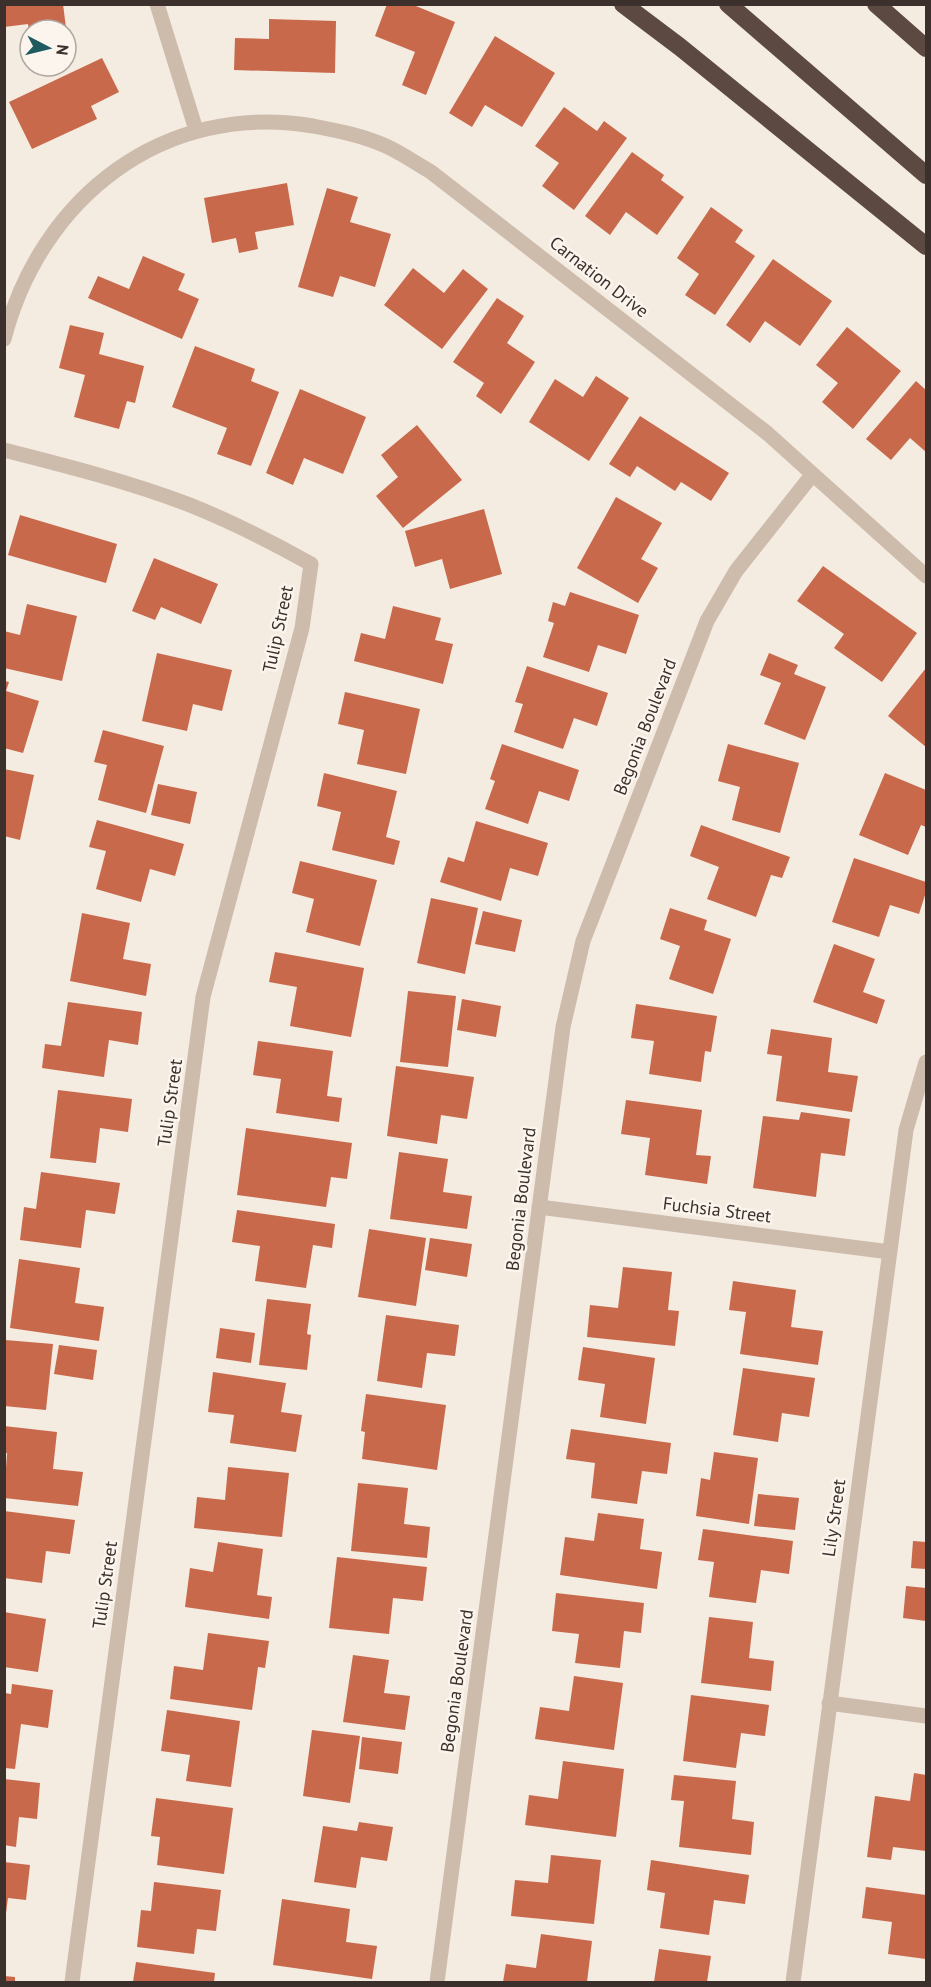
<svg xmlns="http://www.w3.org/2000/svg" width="931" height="1987" font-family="'PT Sans',sans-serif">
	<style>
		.building { fill: #c8694b }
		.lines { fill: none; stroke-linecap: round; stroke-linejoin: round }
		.minor { stroke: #cdbbac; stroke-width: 15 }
		.motorway { stroke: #5c4a42; stroke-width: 18 }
		.labels { text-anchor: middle; stroke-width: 5; stroke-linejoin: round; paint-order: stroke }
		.street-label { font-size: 18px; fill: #3b302b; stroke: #fbf5ee }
	</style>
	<rect width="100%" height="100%" fill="#f4ebe1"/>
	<path class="building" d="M4 4H63L66 28 29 30 28 24 4 27Z
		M387 4H411L455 22 426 95 402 85 415 52 375 36Z
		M269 19 336 21 335 73 234 70 235 38 269 39Z
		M495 36 555 73 522 127 485 105 472 127 449 113Z
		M102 58 119 92 91 106 97 119 32 149 9 102Z
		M564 107 597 131 604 121 627 138 574 210 542 186 559 163 535 146Z
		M632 152 664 175 661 180 684 197 657 235 626 212 610 235 585 216Z
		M287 183 294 225 255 232 258 249 239 253 236 238 212 243 204 198Z
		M327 188 358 197 350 222 391 234 375 287 340 276 333 297 298 287Z
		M711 207 743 230 735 242 755 256 715 315 685 295 699 274 677 258Z
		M143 256 185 274 178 290 199 299 182 339 88 298 98 276 129 289Z
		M773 259 832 301 800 346 765 321 750 343 726 325Z
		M413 268 444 293 463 269 488 289 442 349 384 305Z
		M497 298 524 316 507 343 535 362 501 414 476 396 484 383 453 362Z
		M70 325 104 333 99 354 144 366 135 403 127 401 119 429 74 417 85 375 59 368Z
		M847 327 901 371 853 429 822 402 838 383 816 365Z
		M195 346 255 369 251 381 279 392 251 466 217 454 227 428 172 407Z
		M596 376 629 398 589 461 529 422 555 379 583 397Z
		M916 381 926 390V452L910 438 891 460 866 439Z
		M300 389 366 417 343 474 304 458 293 485 266 473Z
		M640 416 729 473 711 501 681 482 675 491 637 466 630 477 609 464Z
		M417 425 462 480 403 528 376 496 398 477 381 455Z
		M616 497 662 523 641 559 658 568 638 603 577 568Z
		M484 509 502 574 450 589 442 559 415 567 405 531Z
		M20 515 117 544 106 583 8 555Z
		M154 558 218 584 201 624 161 607 155 620 132 611Z
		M823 566 917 633 882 682 834 648 844 634 797 601Z
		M570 592 639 615 626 654 598 645 589 672 543 657 554 623 548 621 553 602 565 606Z
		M27 604 77 616 62 681 4 668V631L20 635Z
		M393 606 441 618 435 640 453 644 443 684 354 661 361 633 385 639Z
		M157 653 232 670 222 711 193 704 187 731 142 721Z
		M769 653 798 665 794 674 826 687 805 740 764 724 781 683 760 675Z
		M527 666 608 693 597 726 574 718 563 749 514 732 523 704 515 702Z
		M926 668V747L888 716Z
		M4 681 9 682 6 691 39 701 23 753 4 748Z
		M345 692 420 709 406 774 357 764 364 730 338 724Z
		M103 730 164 746 146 813 98 800 107 765 94 762Z
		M502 744 579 770 569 801 539 791 528 824 485 809 495 781 490 779Z
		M728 744 799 763 780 833 732 820 740 787 718 781Z
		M4 769 34 775 20 840 4 836Z
		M324 773 397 791 386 837 400 841 394 865 332 850 341 812 317 806Z
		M885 773 926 790V827L921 825 908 855 859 835Z
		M158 784 197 792 190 824 151 815Z
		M97 820 184 844 175 876 150 869 141 902 96 889 106 851 89 847Z
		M476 821 548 843 538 876 510 868 501 901 440 882 448 857 464 862Z
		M701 825 790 857 782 878 771 875 756 917 707 899 719 867 690 856Z
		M854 858 926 882V892L919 914 890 905 879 937 832 922Z
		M300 861 377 880 360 946 306 932 314 899 292 893Z
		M431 898 478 908 465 974 417 963Z
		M670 908 707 920 704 930 731 939 713 994 669 979 680 946 660 939Z
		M483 911 522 920 515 952 475 944Z
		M82 913 130 923 123 959 151 964 146 996 70 981Z
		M834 944 875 959 863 992 885 1000 877 1024 813 1002Z
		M275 952 364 968 351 1037 290 1026 297 987 269 982Z
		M408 991 456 996 448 1067 400 1062Z
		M462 999 501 1006 496 1037 457 1030Z
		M68 1002 142 1012 138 1045 109 1040 104 1077 42 1068 45 1044 61 1046Z
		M636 1004 717 1016 711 1052 705 1051 701 1082 649 1074 654 1041 631 1038Z
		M771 1029 832 1038 828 1072 858 1076 852 1112 776 1101 782 1056 767 1054Z
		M258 1041 333 1051 327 1096 342 1098 339 1122 276 1113 281 1079 253 1075Z
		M396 1066 474 1077 467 1119 441 1115 437 1144 387 1136Z
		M58 1090 132 1099 128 1132 100 1128 96 1163 50 1158Z
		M626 1100 702 1110 696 1155 711 1156 707 1184 645 1175 650 1138 621 1134Z
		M801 1112 850 1119 845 1156 821 1153 816 1197 753 1188 763 1116 799 1120Z
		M246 1128 352 1143 347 1179 331 1177 326 1207 237 1195Z
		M399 1152 448 1159 443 1192 472 1196 467 1229 390 1219Z
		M41 1172 120 1183 115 1214 86 1210 81 1248 20 1240 24 1207 36 1209Z
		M237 1210 335 1224 332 1248 313 1245 306 1288 255 1281 260 1246 232 1242Z
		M369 1229 426 1238 416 1306 358 1297Z
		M430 1238 472 1244 467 1277 425 1270Z
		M19 1259 80 1268 75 1303 104 1307 99 1341 10 1328Z
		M623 1267 672 1272 668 1310 679 1311 675 1346 587 1337 590 1305 618 1308Z
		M733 1281 796 1290 791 1327 823 1331 818 1365 740 1354 746 1312 729 1310Z
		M267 1299 311 1304 307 1334 311 1335 307 1370 259 1365Z
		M386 1315 459 1325 455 1356 427 1353 422 1388 377 1381Z
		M220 1328 255 1333 251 1363 216 1358Z
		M5 1340 53 1344 46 1410 4 1406Z
		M59 1345 97 1350 93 1380 54 1374Z
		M583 1347 655 1358 646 1424 600 1417 605 1384 578 1380Z
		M743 1368 815 1378 809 1417 782 1413 778 1442 733 1435Z
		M213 1372 286 1383 281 1412 302 1415 296 1452 230 1443 234 1415 208 1412Z
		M366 1394 446 1405 437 1470 362 1459 365 1432 361 1431Z
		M4 1426 57 1432 53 1469 83 1472 78 1506 4 1498 7 1453H4Z
		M571 1429 671 1443 667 1474 642 1471 637 1504 591 1498 595 1463 566 1459Z
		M714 1452 758 1458 749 1524 696 1516 701 1478 710 1480Z
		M228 1467 289 1473 282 1537 194 1528 197 1497 225 1500Z
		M358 1483 408 1488 404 1524 430 1527 427 1558 351 1551Z
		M758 1494 799 1498 795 1530 754 1526Z
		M4 1511 75 1520 70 1554 46 1551 42 1583 4 1578Z
		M598 1513 644 1519 640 1549 662 1552 657 1589 560 1575 565 1537 594 1541Z
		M703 1529 793 1541 789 1574 761 1570 756 1603 709 1597 714 1562 698 1560Z
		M913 1541 926 1542V1569L911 1568Z
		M218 1542 263 1549 257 1595 272 1597 269 1619 185 1607 190 1568 213 1572Z
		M337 1557 427 1567 423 1601 393 1598 389 1634 329 1628Z
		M906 1586 926 1588V1621L903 1618Z
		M556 1593 644 1603 641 1633 624 1631 620 1668 575 1663 579 1634 552 1631Z
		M4 1612 46 1619 38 1672 4 1667Z
		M709 1617 753 1622 749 1658 774 1661 771 1691 701 1683Z
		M208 1633 269 1641 265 1668 258 1667 252 1710 170 1699 174 1666 203 1670Z
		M353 1655 389 1660 384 1693 410 1696 405 1730 343 1722Z
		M574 1676 623 1683 614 1750 535 1739 540 1707 569 1711Z
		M12 1684 53 1690 48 1728 21 1724 15 1769 5 1768V1693L11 1694Z
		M691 1695 769 1705 765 1736 741 1733 736 1768 683 1761Z
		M167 1710 240 1721 231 1787 186 1781 190 1755 161 1751Z
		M312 1730 360 1736 350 1803 303 1796Z
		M362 1737 402 1742 398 1774 359 1769Z
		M563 1761 624 1769 616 1837 525 1825 529 1795 558 1799Z
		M914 1773 926 1775V1851L893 1847 891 1860 867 1857 875 1796 910 1801Z
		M674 1775 736 1781 732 1819 754 1822 751 1855 679 1847 684 1801 671 1800Z
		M4 1779 40 1783 37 1819 19 1817 16 1847 4 1845Z
		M156 1798 233 1808 224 1874 157 1865 160 1837 151 1836Z
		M359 1822 393 1827 387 1861 361 1857 356 1888 314 1882 323 1826 357 1831Z
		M551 1855 601 1860 594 1924 511 1916 515 1880 548 1883Z
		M651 1860 749 1875 745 1904 714 1900 709 1935 660 1928 665 1893 647 1890Z
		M4 1862 30 1865 26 1900 8 1898 6 1913Z
		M154 1882 221 1890 216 1931 197 1929 194 1954 137 1947 141 1910 151 1911Z
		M866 1887 926 1895V1959L888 1954 892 1922 862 1918Z
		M282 1899 350 1909 346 1942 377 1946 372 1979 273 1965Z
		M541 1934 592 1941 587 1982H503L506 1964 536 1968Z
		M659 1949 711 1956 707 1982H654Z
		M136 1962 215 1973 214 1982H133Z
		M4 1976 15 1977V1982H4Z"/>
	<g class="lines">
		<path class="minor" d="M157 4 196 130
			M4 339C41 197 164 101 313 126 339 131 365 136 388 147 403 154 417 164 431 172L767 433 926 576
			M4 450C67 466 130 482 190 505 232 522 272 542 311 564L302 628 203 997 72 1982
			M539 1207 890 1252
			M829 1703 926 1716
			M437 1982 563 1027 583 941 707 621 736 571 812 475
			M793 1982 906 1130 926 1062"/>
		<path class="motorway" d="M623 4 680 47 926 246
			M728 4 926 175
			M876 4 926 48"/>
	</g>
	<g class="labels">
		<g class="street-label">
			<text transform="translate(599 277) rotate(38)" y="6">Carnation Drive</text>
			<text transform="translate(278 629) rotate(-78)" y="6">Tulip Street</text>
			<text transform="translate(645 727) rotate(-69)" y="6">Begonia Boulevard</text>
			<text transform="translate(170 1103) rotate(-82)" y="6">Tulip Street</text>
			<text transform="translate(521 1199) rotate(-83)" y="6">Begonia Boulevard</text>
			<text transform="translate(717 1210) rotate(7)" y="6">Fuchsia Street</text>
			<text transform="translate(834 1518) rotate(-82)" y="6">Lily Street</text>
			<text transform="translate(105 1585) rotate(-82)" y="6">Tulip Street</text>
			<text transform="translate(457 1681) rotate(-82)" y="6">Begonia Boulevard</text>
		</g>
	</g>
	<rect width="931" height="1987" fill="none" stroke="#3b302b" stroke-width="12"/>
	<g transform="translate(48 48) rotate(97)"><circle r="28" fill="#fbf5ee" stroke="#aea6a0" stroke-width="1.5"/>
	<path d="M0-4.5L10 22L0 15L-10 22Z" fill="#1f5a5e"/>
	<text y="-9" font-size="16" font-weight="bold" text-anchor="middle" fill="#3b302b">N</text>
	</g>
</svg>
